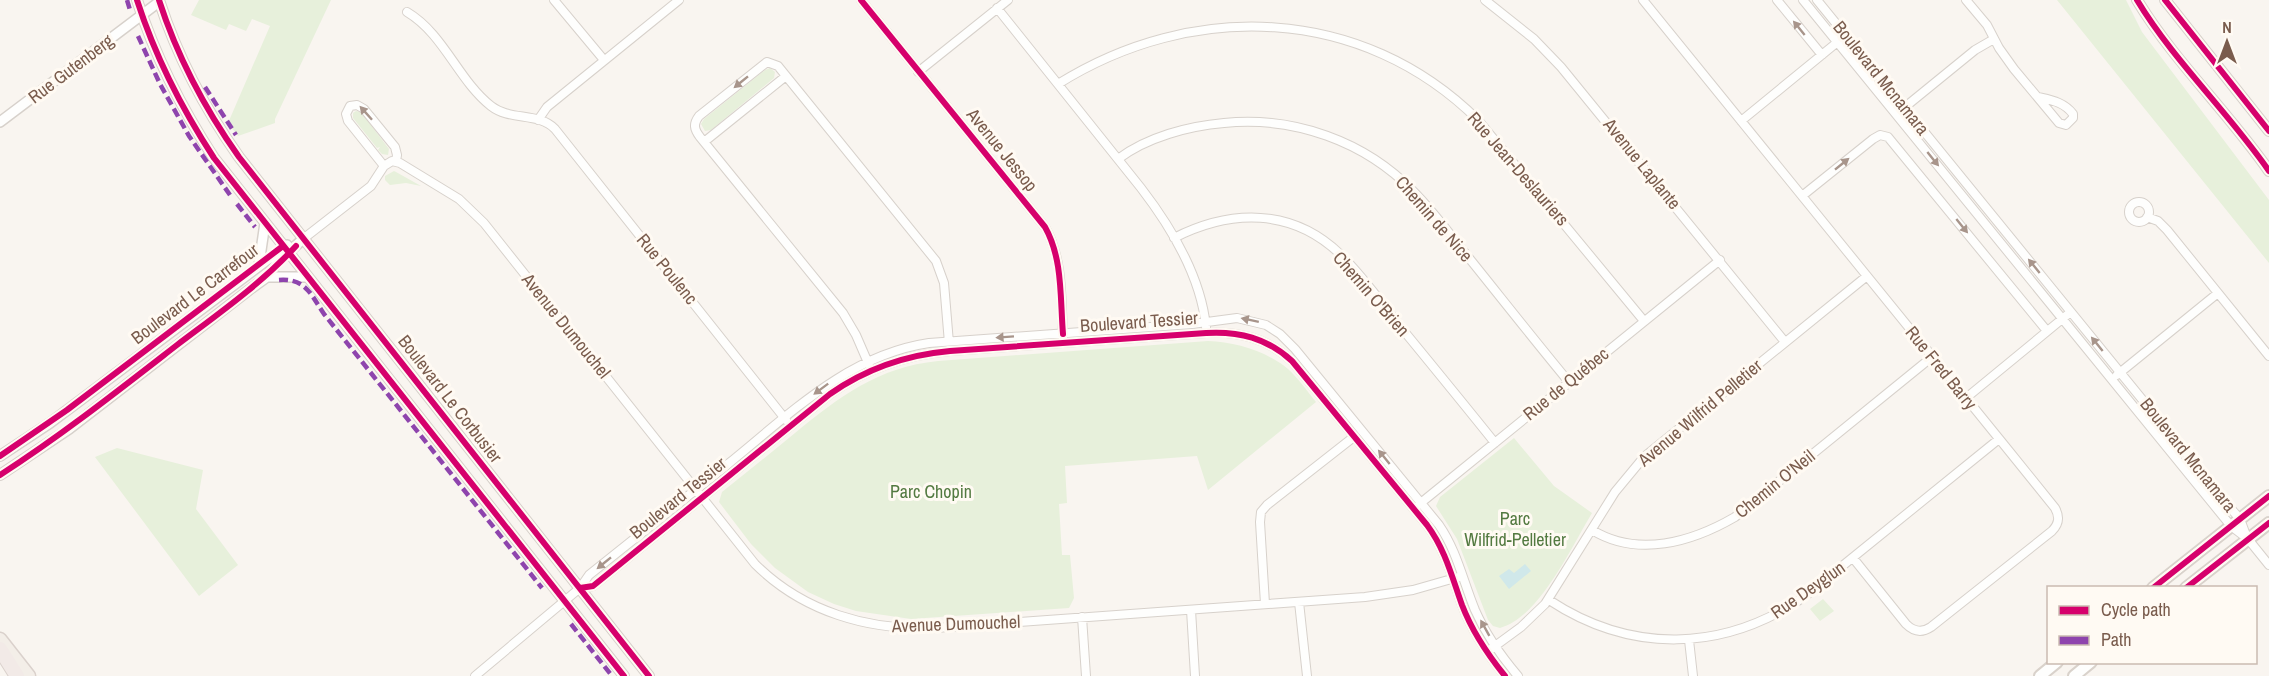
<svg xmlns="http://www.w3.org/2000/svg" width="2269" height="676" font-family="'Archivo Narrow',sans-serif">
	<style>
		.green { fill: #e7f0db }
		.water { fill: #d0e8ea }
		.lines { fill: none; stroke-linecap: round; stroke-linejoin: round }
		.minor-casing { stroke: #d7d1cb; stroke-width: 10 }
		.tertiary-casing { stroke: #d7d1cb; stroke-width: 12 }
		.secondary-casing { stroke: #d9d2cb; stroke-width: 14 }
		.primary-casing { stroke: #dad1cc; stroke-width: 15 }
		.motorway-casing { stroke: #dad1cc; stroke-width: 16 }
		.minor { stroke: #fefefd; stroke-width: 8 }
		.tertiary { stroke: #fefefd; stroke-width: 9 }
		.secondary { stroke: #fefefd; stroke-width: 10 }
		.primary { stroke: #f3eee8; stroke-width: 12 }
		.motorway { stroke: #f2eae7; stroke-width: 14 }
		.quiet { stroke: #8e44ad; stroke-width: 4.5; stroke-dasharray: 9 4.5; stroke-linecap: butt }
		.cycleway-casing { stroke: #fffaf3; stroke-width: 10 }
		.cycleway { stroke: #d6006c; stroke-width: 6 }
		.oneway { fill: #a8958b }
		.labels { text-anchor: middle; stroke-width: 6; stroke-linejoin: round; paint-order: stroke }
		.street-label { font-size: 18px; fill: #7a5c4d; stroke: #fffaf3 }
		.park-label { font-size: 18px; fill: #537a41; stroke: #fffaf3 }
	</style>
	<rect width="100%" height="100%" fill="#f9f5f0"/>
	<path class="green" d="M199 0H331L275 119V123L238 136 228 123 270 26 252 19 246 31 229 24 226 30 191 15Z
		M2057 0H2126L2142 32 2269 200V263Z
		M770 68 775 72 774 78 711 130 705 131 701 124 704 119 765 70Z
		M356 111 361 112 389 149 388 155 382 154 378 150 380 147 377 148 353 118V113Z
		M394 171 396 172 421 186 406 183 390 185 385 180V176Z
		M1208 341C1236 342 1266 351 1288 369 1298 378 1307 391 1316 402L1208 490 1197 456 1065 466 1067 503 1059 504 1062 555H1070L1074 598 1069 608 911 619 856 611 834 604 808 592 775 568 751 544 719 502 722 492C747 472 771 453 795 433 839 397 878 367 938 361Z
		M1514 438 1554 486 1592 513C1572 546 1539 618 1500 628L1493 626 1488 620 1457 539 1436 506 1440 497Z
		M117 448 203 470 196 509 238 565 199 596 95 457Z
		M1823 599 1834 611 1820 621 1810 609Z"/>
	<path class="water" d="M1525 564 1531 571 1509 589 1499 576 1509 569 1514 573Z"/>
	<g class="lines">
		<g class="minor-casing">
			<path id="minor" d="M554 0 604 60
				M861 0 1045 227C1064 260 1061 302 1063 339
				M1485 0 1534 39 1561 67 1785 342
				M1643 0 2005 446 2055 508C2060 517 2059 524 2052 531L1931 627C1922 633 1914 632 1906 624L1853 558
				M1777 0 1822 55
				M1803 0 2222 515 2231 526 2248 539 2269 565
				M1817 0 2233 511 2240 519 2247 538
				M1966 0 1987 25 1999 48 2014 69 2059 123 2066 125 2073 118V114C2064 102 2051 100 2038 97
				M997 8 1141 188C1171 227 1201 277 1206 327
				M407 12C444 34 458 80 491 106 510 121 539 112 555 129L786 420
				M918 72 1008 0
				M1058 84C1192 0 1362 5 1478 120L1644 321
				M1905 107 1975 50 1994 39
				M538 120 547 107 679 0
				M1741 121 1840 40
				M704 142 786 76
				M1118 159C1147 137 1189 126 1224 123 1294 116 1365 141 1414 192 1434 212 1451 236 1469 258 1502 299 1535 341 1569 382
				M384 166 348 121 346 114 350 106 357 105 364 109 395 147 397 155 396 161
				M1802 196 1873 139 1880 135 1888 137 2047 331
				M2129 212a10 10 0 1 1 20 0a10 10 0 1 1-20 0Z
				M2147 217 2158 221 2167 230 2269 356
				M1174 238C1231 209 1292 208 1340 254 1362 275 1380 301 1399 325 1431 364 1463 403 1495 443
				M303 239 371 186 384 166 392 161 400 163 459 199 484 223 755 564C803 612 869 631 936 628L1365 597 1413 590 1462 576
				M869 365 856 335 843 313 700 137C694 129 693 124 699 116L767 62 778 66 936 261 944 283 949 343
				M2117 375 2218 293
				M1966 398 2067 315
				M1417 506 1720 260
				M1592 530C1638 558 1692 542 1735 517L1932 357
				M580 588 593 586 830 394C867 368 905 355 950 351L1206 333C1239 331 1267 338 1292 361L1427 525C1445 549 1452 577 1462 605 1472 631 1488 655 1505 676
				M1549 600C1631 654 1723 652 1804 597L1999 439
				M1299 602 1307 676
				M1265 604 1260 522 1261 512 1267 505 1355 436
				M1191 610 1195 676
				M1082 617 1086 676
				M1689 640 1693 676
				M1491 649 1521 627 1545 604 1615 492 1644 457 1867 276
				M475 676 580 588 589 575C635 538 682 501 728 464 790 414 848 355 929 343L1192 324 1237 318 1266 325 1280 334 1295 349 1439 525C1457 551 1463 581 1475 610 1486 635 1501 656 1518 676"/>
		</g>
		<g class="tertiary-casing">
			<path id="tertiary" d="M137 0C155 56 182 109 214 158L624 676
				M159 0C177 56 205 109 239 157L649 676
				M2137 0C2173 60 2229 113 2269 171
				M2165 0 2269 131
				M0 122 159 2
				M259 264 265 223
				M267 277H308
				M0 456 50 423 287 245
				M0 475 69 429 249 290 267 277 276 264 303 239"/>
		</g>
		<g class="secondary-casing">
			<path id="secondary" d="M2153 588 2269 496
				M2186 588 2269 523
				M2040 676 2057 662
				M2074 676 2091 662"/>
		</g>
		<g class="primary-casing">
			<path id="primary" d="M0 639 29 676"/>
		</g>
		<g class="motorway-casing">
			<path id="motorway" d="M0 649 17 676"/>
		</g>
		<use href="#minor" class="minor"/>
		<use href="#tertiary" class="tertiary"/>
		<use href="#secondary" class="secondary"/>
		<use href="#primary" class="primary"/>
		<use href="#motorway" class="motorway"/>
		<path class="quiet" d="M127 0 130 10
			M138 36 160 84 189 136 230 195
			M205 87 236 135
			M1893 105 1896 102
			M237 204 255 227
			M279 280C306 278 311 295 324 314L542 588
			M571 624 612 676"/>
		<g class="cycleway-casing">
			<path id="cycleway" d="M137 0C155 56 182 109 214 158L624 676
				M159 0C177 56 205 109 239 157L649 676
				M861 0 1045 227C1063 259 1060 298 1063 334
				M2137 0C2173 60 2229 113 2269 171
				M2165 0 2269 131
				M0 456 67 410 283 246
				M0 475C62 435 119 390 177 345 218 314 261 284 296 246
				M580 588 593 586 830 394C867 368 905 355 950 351L1206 333C1239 331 1267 338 1292 361L1427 525C1445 549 1452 577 1462 605 1472 631 1488 655 1505 676
				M2153 588 2269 496
				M2186 588 2269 523"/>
		</g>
		<use href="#cycleway" class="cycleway"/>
	</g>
	<defs><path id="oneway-solid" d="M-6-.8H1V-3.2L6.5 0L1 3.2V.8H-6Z" transform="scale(1.5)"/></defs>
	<g class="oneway">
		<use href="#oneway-solid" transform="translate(1799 28) rotate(-129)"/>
		<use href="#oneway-solid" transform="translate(741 82) rotate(141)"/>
		<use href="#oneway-solid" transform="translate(366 113) rotate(-132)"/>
		<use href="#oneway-solid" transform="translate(1933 159) rotate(51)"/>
		<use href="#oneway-solid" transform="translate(1842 164) rotate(-39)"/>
		<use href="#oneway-solid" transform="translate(1962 226) rotate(51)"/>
		<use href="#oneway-solid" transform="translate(2034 266) rotate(-129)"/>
		<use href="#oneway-solid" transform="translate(1250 320) rotate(-168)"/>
		<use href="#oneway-solid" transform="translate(1005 337) rotate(176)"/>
		<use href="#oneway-solid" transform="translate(2097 344) rotate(-129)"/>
		<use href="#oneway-solid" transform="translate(821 389) rotate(143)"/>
		<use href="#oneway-solid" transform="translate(1384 457) rotate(-129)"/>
		<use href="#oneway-solid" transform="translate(604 563) rotate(141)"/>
		<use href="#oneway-solid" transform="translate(1485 628) rotate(-119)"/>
	</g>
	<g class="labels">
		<g class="street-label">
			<text transform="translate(71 69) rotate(-37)" y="6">Rue Gutenberg</text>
			<text transform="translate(1881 78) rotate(51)" y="6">Boulevard Mcnamara</text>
			<text transform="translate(1002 150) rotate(51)" y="6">Avenue Jessop</text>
			<text transform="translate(1642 164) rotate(51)" y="6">Avenue Laplante</text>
			<text transform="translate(1518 169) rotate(49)" y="6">Rue Jean-Deslauriers</text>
			<text transform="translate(1434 219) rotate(49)" y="6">Chemin de Nice</text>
			<text transform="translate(667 269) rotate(51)" y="6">Rue Poulenc</text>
			<text transform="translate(195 294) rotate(-37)" y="6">Boulevard Le Carrefour</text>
			<text transform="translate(1371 294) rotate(49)" y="6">Chemin O'Brien</text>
			<text transform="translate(1139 322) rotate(-4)" y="6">Boulevard Tessier</text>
			<text transform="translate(566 326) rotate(51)" y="6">Avenue Dumouchel</text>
			<text transform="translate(1941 368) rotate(51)" y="6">Rue Fred Barry</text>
			<text transform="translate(1566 384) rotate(-39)" y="6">Rue de Québec</text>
			<text transform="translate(450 399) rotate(52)" y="6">Boulevard Le Corbusier</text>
			<text transform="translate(1700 413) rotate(-40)" y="6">Avenue Wilfrid Pelletier</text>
			<text transform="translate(2188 455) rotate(51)" y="6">Boulevard Mcnamara</text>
			<text transform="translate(1775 484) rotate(-39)" y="6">Chemin O'Neil</text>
			<text transform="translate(678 498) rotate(-39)" y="6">Boulevard Tessier</text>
			<text transform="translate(1808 590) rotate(-35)" y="6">Rue Deyglun</text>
			<text transform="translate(956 624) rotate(-2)" y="6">Avenue Dumouchel</text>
		</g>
		<g class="park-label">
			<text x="931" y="498">Parc Chopin</text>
			<text x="1515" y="525">Parc<tspan x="1515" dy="21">Wilfrid-Pelletier</tspan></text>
		</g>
	</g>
	<rect x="2047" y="586" width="210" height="78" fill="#fffaf3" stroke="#cabbb1" stroke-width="1.5"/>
	<rect x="2059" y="606" width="30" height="9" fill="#d6006c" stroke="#cabbb1" stroke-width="1.5"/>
	<text x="2101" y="616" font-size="18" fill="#7a5c4d">Cycle path</text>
	<rect x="2059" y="636" width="30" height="9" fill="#8e44ad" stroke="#cabbb1" stroke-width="1.5"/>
	<text x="2101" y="646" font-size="18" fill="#7a5c4d">Path</text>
	<g transform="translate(2227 42)" stroke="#fffaf3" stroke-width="4.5" paint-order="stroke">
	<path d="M0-4.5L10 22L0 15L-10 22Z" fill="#7a5c4d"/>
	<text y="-9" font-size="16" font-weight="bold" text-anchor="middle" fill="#7a5c4d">N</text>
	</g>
</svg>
